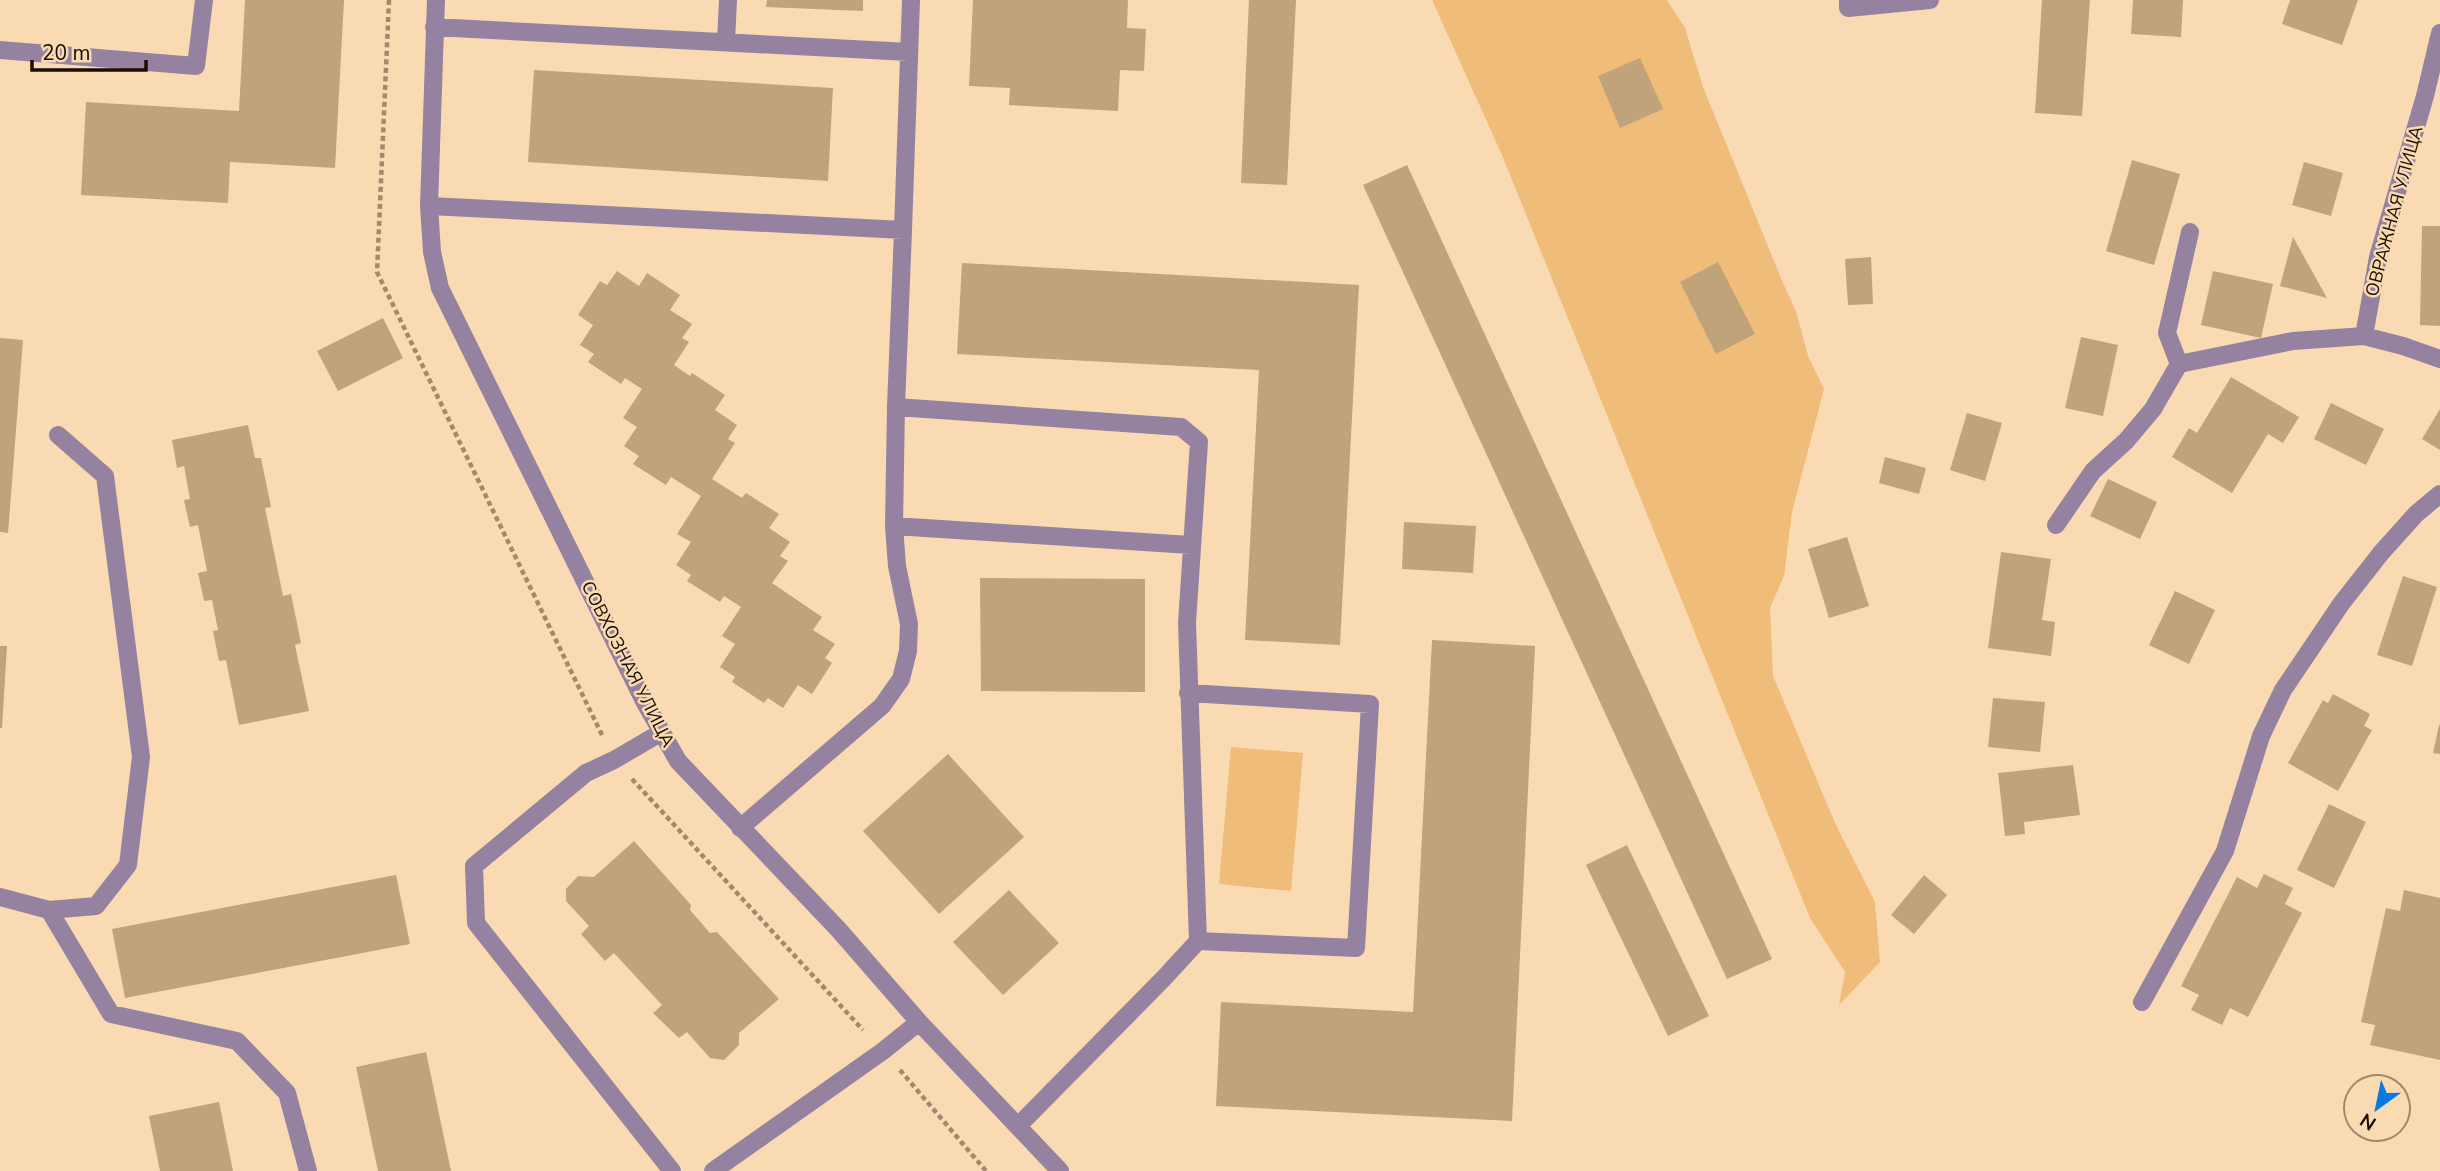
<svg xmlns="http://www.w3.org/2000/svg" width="2440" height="1171" font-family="'Nunito Sans',sans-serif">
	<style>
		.green { fill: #efbc79 }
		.building { fill: #c0a27b }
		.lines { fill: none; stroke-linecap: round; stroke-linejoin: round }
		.path { stroke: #a0896c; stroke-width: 4.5; stroke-dasharray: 5 3.5; stroke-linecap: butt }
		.minor { stroke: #9582a0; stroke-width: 18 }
		.labels { text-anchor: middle; stroke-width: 5; stroke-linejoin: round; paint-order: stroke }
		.street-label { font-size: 18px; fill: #180e02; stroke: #fadab2 }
	</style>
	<rect width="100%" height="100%" fill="#fadab2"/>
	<path class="green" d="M1432 0H1667L1685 28 1703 87 1783 283 1796 311 1808 356 1824 389 1792 512 1784 576 1770 608 1773 676 1835 823 1875 902 1880 962 1839 1005 1845 972 1810 918 1502 155Z
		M1231 747 1303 753 1291 891 1219 884Z"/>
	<path class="building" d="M245 0H344L335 168 230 162 228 203 81 195 86 102 239 111Z
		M767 0H863V11L766 7Z
		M973 0H1128L1127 28 1146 29 1144 71 1120 70 1118 111 1009 105 1010 88 969 86Z
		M1249 0H1296L1287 185 1241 183Z
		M2042 0H2090L2082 116 2035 113Z
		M2133 0H2183L2181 37 2131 34Z
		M2290 0H2358L2342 45 2282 24Z
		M1640 58 1663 109 1620 128 1598 76Z
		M534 70 833 88 828 181 528 162Z
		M2132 160 2180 174 2154 265 2106 251Z
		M2304 162 2343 173 2331 216 2292 205Z
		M1407 165 1772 959 1727 979 1363 185Z
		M2422 226H2440V326L2420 325Z
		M2293 237 2327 298 2280 286Z
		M1871 257 1873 304 1848 305 1845 259Z
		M1718 262 1755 334 1716 354 1680 282Z
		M962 263 1359 285 1340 645 1245 640 1259 370 957 354Z
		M617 271 639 286 647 273 680 295 670 310 692 324 682 338 689 342 674 365 690 376 692 373 725 395 715 410 737 425 728 439 735 443 712 479 742 498 746 493 779 514 769 528 790 542 780 556 788 561 772 583 822 617 813 630 835 644 825 658 832 663 812 694 798 685 783 708 768 698 764 703 732 682 735 677 720 667 735 644 722 636 741 607 724 596 720 602 687 581 691 575 676 565 691 542 677 534 701 496 671 477 666 485 633 464 639 456 624 446 637 427 623 418 642 389 625 378 621 384 588 362 594 354 580 345 593 325 578 315 600 281 607 285Z
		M2213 271 2273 284 2261 338 2201 325Z
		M383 318 403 358 338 391 317 351Z
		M2081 337 2118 345 2103 416 2065 408Z
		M0 338 23 340 8 533 0 532Z
		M2231 377 2299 417 2283 443 2268 434 2232 493 2172 457 2189 428 2197 433Z
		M2331 403 2384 429 2366 465 2314 439Z
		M2440 409V450L2422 439Z
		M1967 413 2002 423 1985 481 1950 470Z
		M248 425 255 458H261L271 507 265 508 283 596 291 594 301 643 295 645 309 711 239 725 226 660 219 661 213 631 218 630 212 600 204 601 198 573 207 571 198 525 190 527 184 500 190 499 184 466 177 468 172 440Z
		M1885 457 1926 468 1919 494 1879 483Z
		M2108 479 2157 502 2140 539 2090 516Z
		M1404 522 1476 526 1473 573 1402 569Z
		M1847 537 1869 606 1829 618 1808 549Z
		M2001 552 2051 559 2042 620 2055 622 2051 656 1988 648Z
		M2403 576 2437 587 2412 666 2377 655Z
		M980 578 1145 579V692L981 691Z
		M2175 591 2215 610 2189 664 2149 645Z
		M1432 640 1535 646 1512 1121 1216 1106 1221 1002 1413 1012Z
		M0 646H7L2 728H0Z
		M2333 694 2370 714 2364 726 2372 730 2338 791 2288 763 2323 700 2328 703Z
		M1993 698 2045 702 2040 752 1988 747Z
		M2439 725H2440V754L2433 753Z
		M948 754 1024 837 939 914 863 831Z
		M2073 765 2080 815 2024 822 2025 834 2005 836 1998 773Z
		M2329 804 2366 822 2334 888 2297 870Z
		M634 841 691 905 690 910 710 933 717 932 779 999 739 1033V1045L724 1060 710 1058 687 1032 679 1038 653 1013 662 1005 614 953 605 961 581 934 589 926 566 901V889L578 876 594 877Z
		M1627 845 1709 1016 1668 1036 1586 865Z
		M2264 874 2293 888 2285 904 2302 913 2248 1017 2230 1008 2222 1025 2191 1010 2199 995 2181 986 2237 877 2257 888Z
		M396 875 410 944 125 998 112 929Z
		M1924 875 1947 895 1914 934 1891 915Z
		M1009 890 1059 943 1003 995 953 942Z
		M2404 890 2440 898V1060L2370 1045 2375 1025 2361 1022 2386 908 2400 911Z
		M426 1052 451 1171H378L356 1067Z
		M219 1102 233 1171H160L149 1116Z"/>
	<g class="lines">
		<path class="path" d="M389 0 377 272 602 735
			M632 779 863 1030
			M900 1070 986 1171"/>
		<path class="minor" d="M436 0 429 206 432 252 440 288 644 701 678 761 838 929 919 1022 1060 1171
			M1848 0V8L1930 0
			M434 27 909 52
			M726 41 728 0
			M0 50 196 66 204 0
			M429 206 903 230 896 407 1181 427 1199 442 1187 623 1198 941 1164 978 1019 1125
			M903 230 911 0
			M2364 336 2403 346 2440 359
			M2179 364 2167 333 2190 232
			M896 407 894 526 1190 545
			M2056 525 2093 471 2126 441 2153 409 2179 364 2293 341 2364 336 2378 257 2425 96 2440 33
			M1188 693 1370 704 1356 948 1198 941
			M662 732 614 760 586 773 474 866 476 923 672 1171
			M740 828 882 706 901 679 908 651 909 624 897 566 894 526
			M0 897 49 910 111 1014 237 1041 287 1093 308 1171
			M49 910 96 906 128 865 141 757 105 476 58 435
			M2142 1002 2225 851 2261 736 2283 690 2341 604 2381 553 2416 514 2440 494
			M713 1171 883 1051 919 1022"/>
	</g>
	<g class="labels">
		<g class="street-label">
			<text transform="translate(2394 211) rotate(-75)" y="6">ОВРАЖНАЯ УЛИЦА</text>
			<text transform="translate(628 664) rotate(63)" y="6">СОВХОЗНАЯ УЛИЦА</text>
		</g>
	</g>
	<g transform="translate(2377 1108) rotate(213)"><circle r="33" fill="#fadab2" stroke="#a0886c" stroke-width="2"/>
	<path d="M0-5L12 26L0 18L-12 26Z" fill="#077ae1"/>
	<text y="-10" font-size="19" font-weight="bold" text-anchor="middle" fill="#180e02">N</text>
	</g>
	<path d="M32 60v10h114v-10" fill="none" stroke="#180e02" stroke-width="3.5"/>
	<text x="42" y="60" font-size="21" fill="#180e02" stroke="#fadab2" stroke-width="5" paint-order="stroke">20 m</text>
</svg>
